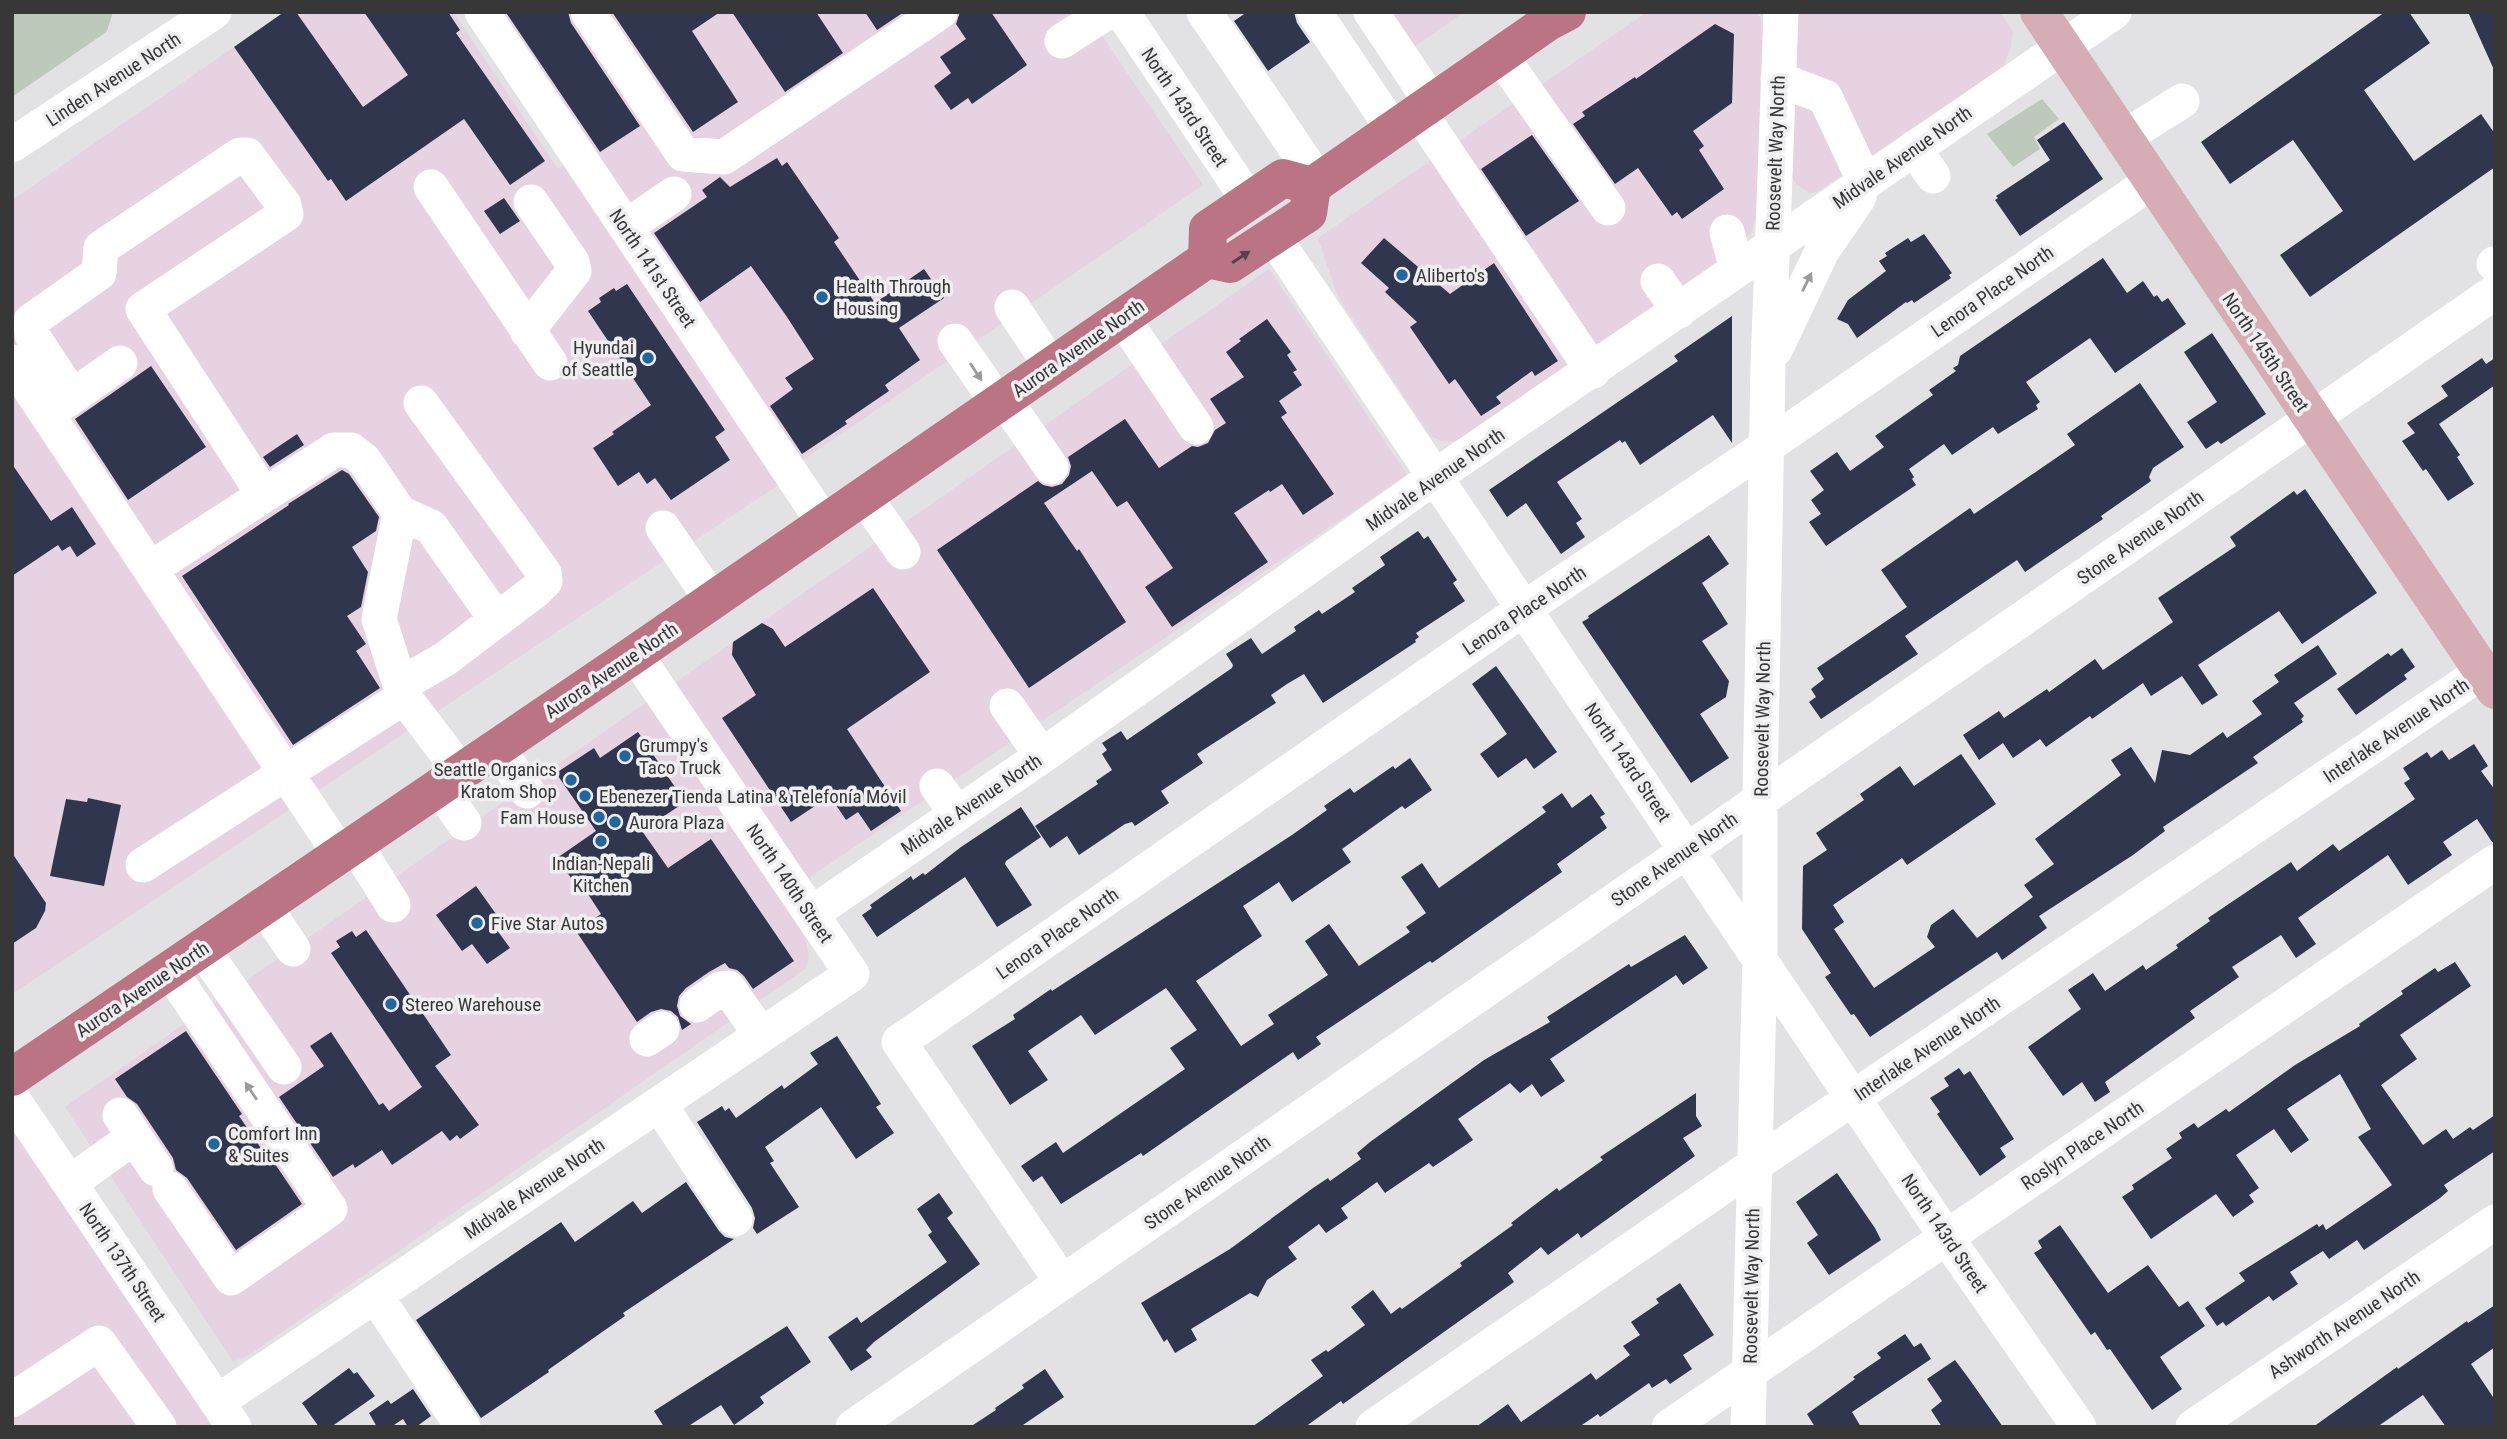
<svg xmlns="http://www.w3.org/2000/svg" width="2507" height="1439" font-family="'Roboto Condensed',sans-serif">
	<style>
		.commercial { fill: #e6d2e1 }
		.green { fill: #bdc9ba }
		.building { fill: #2f364d }
		.lines { fill: none; stroke-linecap: round; stroke-linejoin: round }
		.minor { stroke: #fff; stroke-width: 35 }
		.major { stroke: #d6acb6; stroke-width: 38 }
		.highway { stroke: #bb7485; stroke-width: 38 }
		.oneway { fill: #514347 }
		.oneway2 { fill: #9b9b9c }
		.poi-dot { fill: #24659b; stroke: #efeff1; stroke-width: 2.5 }
		.labels { text-anchor: middle; stroke-width: 7; stroke-linejoin: round; paint-order: stroke }
		.street-label { font-size: 19px; fill: #373738; stroke: #efeff1 }
		.poi-label { font-size: 19px; fill: #373738; stroke: #efeff1; text-anchor: start }
	</style>
	<rect width="100%" height="100%" fill="#e2e2e4"/>
	<path class="commercial" d="M285 12H453L558 169 569 162 783 482 12 994V200Z
		M496 12H1086L1203 185 796 465Z
		M1385 12H1464L1410 50Z
		M1647 12H1758L1762 25 1764 46 1762 194 1752 230 1739 246 1467 438 1453 442 1442 441 1430 436 1337 295 1318 238Z
		M1796 12H2000L2013 31 2010 50 2002 68 1817 192 1809 193 1795 183 1790 173Z
		M1269 269 1407 475 804 881 673 684Z
		M647 702 801 931 807 945 809 958 805 969 246 1357 233 1361 65 1107Z
		M12 1121 234 1427H12Z"/>
	<path class="green" d="M12 12H113L107 31 102 35 12 97Z
		M2042 99 2059 119 2034 137 2040 149 2013 167 1987 134Z"/>
	<path class="building" d="M284 12H296L363 107 408 75 364 12H448L460 30 456 33 545 161 510 185 464 119 346 201 331 179 328 181 234 47Z
		M510 12H568L571 23 640 126 600 152 507 14Z
		M612 12H720L692 31 738 102 693 132Z
		M732 12H816L843 53 785 92Z
		M865 12H904L877 30Z
		M960 12H991L1027 65 972 104 968 98 951 110 934 86 951 73 940 57 966 39 956 24Z
		M1247 12H1294L1297 23 1310 42 1268 71 1234 21Z
		M2385 12H2409L2430 43 2364 90 2414 161 2481 114 2495 134V167L2310 297 2280 255 2343 211 2293 140 2230 184 2201 142Z
		M2468 12H2495V72Z
		M1715 24 1734 34 1732 103 1693 131 1704 146 1699 150 1724 189 1682 219 1677 212 1672 216 1638 168 1615 184 1573 124 1585 116 1582 112 1635 77 1636 79Z
		M2064 122 2103 179 2020 236 1995 200 1998 198 1996 196 2050 160 2037 140Z
		M1532 135 1579 201 1526 236 1481 169Z
		M777 158 782 166 787 162 839 238 834 242 875 303 924 269 944 298 899 328 920 360 885 385 889 391 845 421 847 424 802 454 770 406 793 389 785 378 814 359 787 317 751 266 700 302 654 233 707 197 702 190 720 177 730 187Z
		M504 198 520 221 500 234 484 211Z
		M1924 234 1952 273 1949 275 1951 278 1914 303 1912 300 1907 303 1906 302 1857 338 1848 324 1837 319 1848 300 1886 271 1879 261 1887 256 1885 253 1908 238 1911 242Z
		M1384 238 1450 294 1494 263 1558 361 1535 376 1532 371 1496 397 1501 403 1481 416 1455 379 1449 384 1410 327 1417 322 1385 292 1389 288 1361 263Z
		M2103 258 2127 293 2143 281 2154 297 2157 295 2162 302 2168 298 2186 324 2115 373 2090 338 2026 382 2040 402 2036 405 2038 409 1998 434 1993 427 1952 455 1944 444 1909 469 1914 477 1912 479 1916 485 1826 546 1809 522 1821 514 1811 500 1824 490 1810 471 1837 452 1850 471 1884 447 1875 436 1933 395 1929 390 1956 371 1953 368 1958 365 1960 356Z
		M627 284 725 430 715 437 730 460 671 500 655 478 647 484 639 472 618 486 593 448 614 434 612 432 651 405 588 311 601 302 599 298 614 288 616 291Z
		M1732 316V443L1713 415 1640 465 1625 441 1622 443 1620 440 1557 482 1582 519 1576 523 1585 537 1561 554 1526 503 1507 517 1489 490 1678 361 1674 356Z
		M1267 319 1291 352 1287 355 1297 370 1293 372 1302 385 1279 401 1287 413 1281 417 1334 494 1303 515 1282 484 1270 492 1269 490 1234 513 1268 562 1172 627 1145 587 1173 568 1127 501 1117 507 1092 471 1044 503 1077 551 1079 549 1126 622 1029 688 937 550 1038 481 1043 485 1052 487 1062 484 1069 475 1071 466 1068 457 1125 419 1159 468 1192 446 1198 447 1208 443 1215 430 1226 423 1210 399 1244 377 1226 352 1241 341 1239 339Z
		M2212 333 2266 414 2221 444 2218 441 2206 449 2187 422 2217 402 2184 352Z
		M2482 358 2486 364 2495 358V385L2439 424 2460 455 2457 457 2474 484 2448 501 2426 469 2423 471 2402 441 2415 433 2407 423 2448 396 2441 386Z
		M151 366 206 447 128 500 75 419Z
		M2140 383 2184 447 2153 468 2149 477 2151 481 2101 516 2103 519 2025 572 2017 560 1905 636 1918 654 1821 719 1809 702 1816 697 1811 689 1824 679 1817 668 1907 607 1881 570 1970 508 1974 514 2075 445 2067 434Z
		M297 434 304 445 270 467 263 457Z
		M12 464 51 521 72 507 96 544 77 557 70 546 62 551 58 545 12 576Z
		M342 470 349 474 379 517 376 531 352 547 368 572 361 607 347 616 366 644 356 651 380 688 293 745 182 576 289 505 288 504Z
		M2305 489 2377 593 2302 644 2279 611 2198 665 2218 695 2202 705 2182 676 2151 696 2143 683 2092 719 2090 716 2046 747 2040 739 2013 758 2003 743 1979 760 1963 735 1999 711 2004 718 2047 689 2049 692 2095 659 2103 670 2173 622 2158 598 2236 546 2230 537 2294 491 2297 495Z
		M1418 531 1424 539 1428 536 1457 580 1453 583 1465 601 1416 633 1419 637 1415 640 1416 642 1323 703 1304 674 1287 684 1271 695 1276 703 1197 754 1203 763 1161 791 1169 803 1135 826 1132 822 1125 824 1079 855 1067 836 1050 848 1035 826 1098 784 1096 781 1112 770 1102 754 1107 750 1102 743 1121 731 1127 740 1232 668 1233 665 1226 654 1251 638 1262 654 1296 631 1294 627 1319 610 1322 614 1355 592 1352 588 1385 565 1380 557Z
		M1709 535 1729 564 1702 583 1728 624 1702 641 1729 681 1726 697 1700 714 1729 758 1691 783 1582 622 1589 618 1588 616Z
		M873 588 930 672 847 729 901 811 871 831 858 812 846 820 830 796 791 822 722 718 756 695 732 655 733 642 762 623 773 629 785 647Z
		M2318 645 2337 674 2294 703 2304 716 2301 719 2303 722 2253 757 2258 763 2163 827 2165 831 2133 855 2039 916 2047 928 2002 960 1997 952 1870 1037 1854 1014 1851 1015 1825 977 1831 973 1802 929 1803 866 1827 850 1816 833 1864 800 1860 794 1900 766 1914 786 1961 754 1996 804 1907 865 1902 858 1833 905 1844 922 1834 929 1874 988 1935 947 1927 937 1931 925 1953 909 1977 938 2033 897 2024 885 2054 864 2035 839 2121 775 2111 760 2131 747 2155 783 2162 750 2190 755 2223 732 2227 738 2262 714 2252 701 2279 682 2274 675Z
		M2402 648 2415 667 2404 675 2407 679 2356 715 2337 689 2388 653 2391 656Z
		M1496 666 1557 752 1534 769 1526 758 1498 778 1480 754 1507 734 1472 684Z
		M638 732 685 802 642 831 668 868 711 839 794 961 753 989 744 976 737 970 729 968 725 963 709 972 686 988 679 996 677 1006 680 1016 691 1024 682 1030 678 1017 671 1011 661 1009 651 1012 637 1022 576 931 601 914 580 882 576 885 557 858 596 831 556 773 594 748 600 758Z
		M2474 744 2488 766 2481 771 2495 790V842H2492L2477 819 2443 842 2452 855 2408 885 2388 855 2298 918 2316 944 2296 958 2281 935 2232 967 2239 977 2190 1011 2195 1018 2105 1082 2110 1092 2095 1102 2082 1082 2063 1096 2028 1047 2081 1009 2068 990 2093 973 2105 991 2143 965 2146 970 2178 948 2176 945 2210 921 2208 918 2291 862 2297 871 2333 844 2339 851 2415 799 2404 783 2410 779 2403 768 2427 752 2431 758 2442 750 2449 760Z
		M1410 758 1432 790 1405 809 1402 806 1342 849 1351 862 1292 902 1279 882 1243 906 1262 936 1196 981 1241 1046 1274 1024 1268 1015 1328 975 1305 941 1329 924 1359 966 1410 932 1406 927 1426 913 1401 877 1422 863 1439 888 1546 812 1542 807 1562 793 1572 808 1591 794 1605 814 1600 817 1607 828 1557 864 1562 872 1432 963 1430 961 1316 1037 1321 1044 1298 1060 1293 1052 1143 1156 1141 1153 1061 1204 1042 1176 1033 1182 1021 1166 1056 1142 1063 1153 1185 1069 1170 1048 1197 1030 1166 988 1095 1035 1081 1015 1028 1051 1048 1080 1010 1105 972 1046 1015 1019 1013 1015 1051 989 1052 991 1292 835 1327 810 1324 806 1350 788 1354 793 1393 766 1395 769Z
		M88 798 121 805 104 886 50 876 66 799 87 802Z
		M1021 807 1041 837 1006 861 1005 864 1032 905 997 927 965 877 877 937 862 915 872 908 870 905 911 876 913 880 923 873 925 875 961 847Z
		M12 853 46 903 45 911 36 928 12 944Z
		M476 886 501 921 494 926 510 948 487 964 472 944 462 951 436 915Z
		M366 930 451 1055 435 1066 479 1125 460 1139 457 1135 450 1141 442 1131 392 1165 382 1150 355 1168 353 1164 333 1177 279 1097 324 1066 310 1046 331 1032 379 1105 383 1103 389 1111 422 1087 331 953 340 947 336 941 352 931 356 937Z
		M1685 935 1708 968 1683 985 1676 975 1550 1059 1565 1081 1541 1097 1532 1084 1520 1093 1510 1083 1458 1119 1473 1140 1433 1167 1429 1163 1385 1193 1377 1182 1341 1208 1348 1218 1326 1233 1319 1224 1288 1247 1297 1259 1267 1280 1258 1297 1250 1293 1191 1329 1197 1340 1175 1353 1167 1339 1164 1342 1141 1303 1230 1249 1313 1188 1328 1178 1330 1181 1361 1159 1357 1153 1370 1142 1484 1060 1550 1022 1547 1017 1629 964 1631 967Z
		M2455 962 2471 986 2400 1035 2417 1059 2381 1085 2423 1145 2446 1129 2453 1139 2470 1127 2473 1130 2495 1115V1151L2444 1185 2448 1191 2440 1198 2364 1250 2357 1240 2329 1259 2323 1251 2290 1272 2298 1284 2273 1301 2269 1296 2226 1326 2223 1322 2217 1326 2205 1308 2245 1281 2239 1273 2317 1224 2319 1227 2323 1224 2326 1230 2392 1185 2358 1137 2371 1129 2340 1074 2287 1109 2309 1140 2291 1153 2274 1129 2236 1155 2259 1188 2249 1195 2254 1202 2233 1217 2216 1194 2151 1239 2122 1197 2134 1189 2132 1185 2172 1158 2166 1149 2182 1138 2179 1133 2194 1123 2198 1128 2226 1109 2229 1112 2295 1065 2360 1026 2359 1024 2403 994 2401 991 2435 968 2438 972Z
		M186 1031 242 1114 239 1116 265 1154 267 1152 302 1204 236 1250 187 1178 176 1170 173 1158 137 1104 127 1097 115 1079Z
		M837 1036 881 1104 876 1107 894 1133 856 1159 821 1107 765 1147 774 1161 770 1163 799 1207 757 1234 753 1228 755 1218 752 1208 697 1122 722 1106 725 1111 729 1108 736 1118 782 1085 784 1089 818 1064 810 1053Z
		M1959 1068 1964 1075 1970 1071 2014 1139 2000 1148 2006 1157 1980 1176 1937 1114 1940 1112 1930 1098 1949 1086 1944 1078Z
		M1696 1093V1116L1702 1126 1683 1138 1695 1156 1581 1238 1578 1233 1548 1255 1541 1247 1508 1273 1514 1282 1343 1404 1341 1401 1305 1427H1252L1323 1376 1311 1360 1326 1350 1328 1352 1365 1325 1351 1307 1373 1290 1391 1314 1400 1307 1402 1309 1462 1266 1460 1263 1513 1225 1511 1223 1557 1188 1559 1191 1603 1160 1600 1157Z
		M1837 1173 1875 1228 1881 1240 1829 1275 1807 1243 1818 1235 1796 1202Z
		M686 1182 719 1231 725 1237 734 1239 623 1313 625 1316 548 1370 549 1372 481 1418 416 1320 561 1222 575 1242 633 1201 642 1213Z
		M939 1193 953 1213 947 1218 980 1264 874 1342 866 1350 872 1357 851 1371 828 1337 857 1317 861 1323 947 1262 928 1235 932 1232 917 1209Z
		M2060 1225 2108 1293 2148 1265 2179 1307 2188 1301 2205 1326 2160 1357 2182 1389 2152 1410 2110 1349 2107 1350 2095 1332 2091 1335 2034 1253 2042 1248 2038 1241Z
		M1680 1283 1714 1335 1683 1355 1692 1369 1670 1384 1666 1379 1652 1388 1649 1383 1600 1417 1598 1414 1579 1427H1476L1508 1404 1521 1422 1591 1373 1596 1380 1630 1355 1623 1346 1640 1335 1631 1322 1659 1303 1656 1299Z
		M2495 1305V1347L2471 1364 2495 1400V1427H2446L2423 1395 2377 1427H2313L2397 1367 2398 1369 2467 1321 2468 1323Z
		M787 1326 811 1362 760 1397 764 1403 758 1408 734 1425 721 1405 687 1427H664L654 1411Z
		M1905 1334 1914 1347 1921 1343 1931 1359 1852 1412 1861 1427H1815L1807 1414 1855 1379 1853 1377 1881 1358 1877 1353Z
		M1955 1360 1967 1376 2003 1427H1942L1931 1410 1942 1401 1927 1379Z
		M349 1368 354 1374 357 1372 375 1396 331 1427H319L302 1403Z
		M1045 1369 1064 1397 1020 1427H970L996 1410 995 1408 1024 1388 1022 1385Z
		M413 1389 431 1416 416 1427H408L403 1419 391 1427H377L369 1413 388 1400 391 1404Z"/>
	<g class="lines">
		<path class="minor" d="M482 12 824 523
			M588 12 683 154 724 157 940 12
			M1122 12 1249 201
			M1204 12 1318 181
			M1314 12 1393 129
			M1371 12 1432 103
			M1062 41 1107 12
			M1500 55 1608 208
			M1778 79 1825 97 1865 182
			M1419 112 1593 371
			M2123 138 2182 101
			M12 145 214 12
			M1914 148 1933 176
			M431 187 550 363
			M626 227 674 194
			M1727 232 1737 270
			M1273 236 1947 1238 2079 1427
			M2494 264H2495
			M1658 281 1679 311
			M1012 307 1051 366
			M1122 317 1196 427
			M527 331 574 271 572 262 531 202
			M955 341 998 403
			M1775 350 1822 251 1859 197
			M12 362 340 854
			M72 396 32 335 31 321 99 273 101 248 240 155H247L284 205 286 214 143 309 264 495
			M1004 399 1051 467
			M53 410 120 363
			M864 496 903 552
			M400 513 431 527 497 620
			M663 528 712 600
			M150 569 334 450H351L364 460 400 513 379 619 404 697
			M400 685 445 659 535 591 545 581 544 573 421 403
			M1007 706 1042 756
			M497 747 527 791
			M937 786 957 814
			M439 787 464 823
			M355 844 393 905
			M143 865 404 697 461 772
			M264 906 293 949
			M811 914 1042 756 1436 476 2114 12
			M202 948 284 1067
			M169 969 330 1209 231 1278 170 1189
			M697 1005 720 989 728 988 761 1035
			M647 1039 662 1029
			M12 1098 234 1427
			M659 1104 735 1219
			M120 1115 156 1169
			M70 1183 134 1137
			M1062 1282 899 1042 1547 593 1767 446 2151 182
			M375 1295 463 1427
			M12 1400 99 1343 159 1427
			M217 1402 852 974 635 654
			M853 1427 2495 292
			M1373 1427 1754 1165 2482 672
			M1669 1427 2495 862
			M1748 1427 1760 959V794L1768 366 1781 12
			M2193 1427 2495 1222"/>
		<path class="major" d="M2039 12 2495 690"/>
		<path class="highway" d="M1207 259 1208 229 1283 178 1312 186
			M12 1077 635 654 1207 259 1230 264 1308 213 1312 186 1548 22 1567 12"/>
	</g>
	<defs><path id="oneway-solid" d="M-6-.8H1V-3.2L6.5 0L1 3.2V.8H-6Z" transform="scale(1.75)"/></defs>
	<use class="oneway" href="#oneway-solid" transform="translate(1241 257) rotate(-33)"/>
	<g class="oneway2">
		<use href="#oneway-solid" transform="translate(1807 282) rotate(-64)"/>
		<use href="#oneway-solid" transform="translate(976 372) rotate(56)"/>
		<use href="#oneway-solid" transform="translate(251 1091) rotate(-124)"/>
	</g>
	<g class="poi-dot">
		<circle cx="1402" cy="275" r="7"/>
		<circle cx="822" cy="297" r="7"/>
		<circle cx="648" cy="358" r="7"/>
		<circle cx="625" cy="756" r="7"/>
		<circle cx="571" cy="780" r="7"/>
		<circle cx="585" cy="796" r="7"/>
		<circle cx="599" cy="817" r="7"/>
		<circle cx="615" cy="822" r="7"/>
		<circle cx="601" cy="841" r="7"/>
		<circle cx="477" cy="923" r="7"/>
		<circle cx="391" cy="1004" r="7"/>
		<circle cx="214" cy="1144" r="7"/>
	</g>
	<g class="labels">
		<g class="street-label">
			<text transform="translate(113 79) rotate(-33)" y="7">Linden Avenue North</text>
			<text transform="translate(1185 107) rotate(56)" y="7">North 143rd Street</text>
			<text transform="translate(1775 153) rotate(-88)" y="7">Roosevelt Way North</text>
			<text transform="translate(1902 157) rotate(-35)" y="7">Midvale Avenue North</text>
			<text transform="translate(653 268) rotate(56)" y="7">North 141st Street</text>
			<text transform="translate(1992 291) rotate(-35)" y="7">Lenora Place North</text>
			<text transform="translate(1078 348) rotate(-35)" y="7">Aurora Avenue North</text>
			<text transform="translate(2266 352) rotate(56)" y="7">North 145th Street</text>
			<text transform="translate(1435 479) rotate(-35)" y="7">Midvale Avenue North</text>
			<text transform="translate(2140 537) rotate(-35)" y="7">Stone Avenue North</text>
			<text transform="translate(1524 610) rotate(-34)" y="7">Lenora Place North</text>
			<text transform="translate(611 670) rotate(-34)" y="7">Aurora Avenue North</text>
			<text transform="translate(1762 719) rotate(-89)" y="7">Roosevelt Way North</text>
			<text transform="translate(2396 730) rotate(-34)" y="7">Interlake Avenue North</text>
			<text transform="translate(1628 762) rotate(56)" y="7">North 143rd Street</text>
			<text transform="translate(971 804) rotate(-34)" y="7">Midvale Avenue North</text>
			<text transform="translate(1674 859) rotate(-35)" y="7">Stone Avenue North</text>
			<text transform="translate(790 883) rotate(56)" y="7">North 140th Street</text>
			<text transform="translate(1057 933) rotate(-35)" y="7">Lenora Place North</text>
			<text transform="translate(142 989) rotate(-34)" y="7">Aurora Avenue North</text>
			<text transform="translate(1927 1048) rotate(-34)" y="7">Interlake Avenue North</text>
			<text transform="translate(2082 1145) rotate(-34)" y="7">Roslyn Place North</text>
			<text transform="translate(1207 1182) rotate(-35)" y="7">Stone Avenue North</text>
			<text transform="translate(534 1188) rotate(-34)" y="7">Midvale Avenue North</text>
			<text transform="translate(1945 1233) rotate(56)" y="7">North 143rd Street</text>
			<text transform="translate(123 1262) rotate(56)" y="7">North 137th Street</text>
			<text transform="translate(1751 1286) rotate(-89)" y="7">Roosevelt Way North</text>
			<text transform="translate(2344 1324) rotate(-34)" y="7">Ashworth Avenue North</text>
		</g>
		<g class="poi-label">
			<text x="1416" y="282">Aliberto's</text>
			<text x="836" y="293">Health Through<tspan x="836" dy="22">Housing</tspan></text>
			<text x="634" y="354" text-anchor="end">Hyundai<tspan x="634" dy="22">of Seattle</tspan></text>
			<text x="639" y="752">Grumpy's<tspan x="639" dy="22">Taco Truck</tspan></text>
			<text x="557" y="776" text-anchor="end">Seattle Organics<tspan x="557" dy="22">Kratom Shop</tspan></text>
			<text x="599" y="803">Ebenezer Tienda Latina &amp; Telefonía Móvil</text>
			<text x="585" y="824" text-anchor="end">Fam House</text>
			<text x="629" y="829">Aurora Plaza</text>
			<text x="601" y="870" text-anchor="middle">Indian-Nepali<tspan x="601" dy="22">Kitchen</tspan></text>
			<text x="491" y="930">Five Star Autos</text>
			<text x="405" y="1011">Stereo Warehouse</text>
			<text x="228" y="1140">Comfort Inn<tspan x="228" dy="22">&amp; Suites</tspan></text>
		</g>
	</g>
	<rect width="2507" height="1439" fill="none" stroke="#373738" stroke-width="28"/>
</svg>
